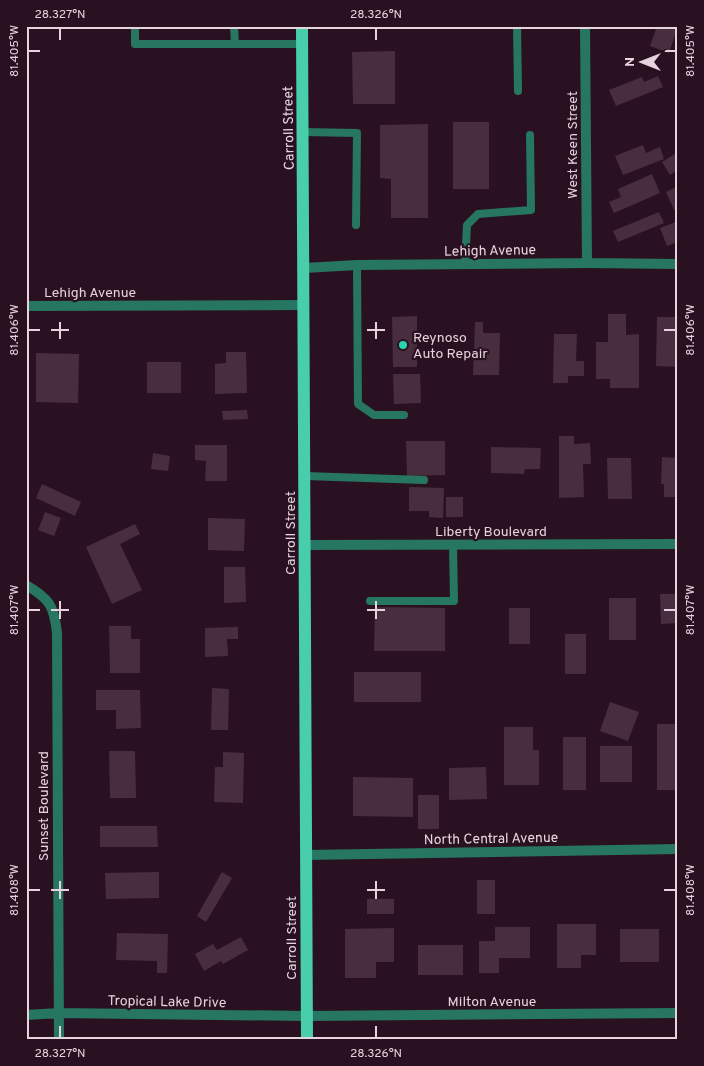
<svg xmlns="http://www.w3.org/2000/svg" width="704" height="1066" font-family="Overpass,sans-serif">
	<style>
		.building { fill: #482d3e }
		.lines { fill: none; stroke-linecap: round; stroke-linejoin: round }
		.lane { stroke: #267661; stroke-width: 8 }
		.street { stroke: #267661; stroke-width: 10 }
		.primary { stroke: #48ceab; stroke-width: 12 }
		.ticks { fill: none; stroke: #e5d4de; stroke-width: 2 }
		.poi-dot { fill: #29d5ad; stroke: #2a1121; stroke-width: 2 }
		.labels { text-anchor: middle; stroke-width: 4.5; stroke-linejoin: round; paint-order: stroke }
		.street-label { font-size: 14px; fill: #e5d4de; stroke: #2a1121 }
		.poi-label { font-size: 14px; fill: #e5d4de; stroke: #2a1121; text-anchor: start }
		.neatline { fill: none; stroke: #e5d4de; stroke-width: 2 }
		.ticks-label { font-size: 12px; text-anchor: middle; fill: #e5d4de }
	</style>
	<rect width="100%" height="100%" fill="#2a1121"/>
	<path class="building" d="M657 26H678L669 53 650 46Z
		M395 51V104H353L352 52Z
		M658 76 663 87 616 106 609 90 642 77 644 82Z
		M453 122H489V189H453Z
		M428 124V218H391V179L380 178V125Z
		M643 145 646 153 660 147 664 159 623 175 615 156Z
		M678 152V170L670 175 662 162Z
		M652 174 660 193 614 213 609 202 621 197 618 189Z
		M678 186V208L674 210 666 192Z
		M659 212 664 223 618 242 613 231Z
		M678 221V242L667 246 660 228Z
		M608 314H626V335L639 334V388H610V379H596V342H608Z
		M417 316V367H393L392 317Z
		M657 317H678V367L656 366Z
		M475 322H483V333H500L499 375H473Z
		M554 334H577L576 361H584V376H568V383H553Z
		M226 352H246L247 393 215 394V364L226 363Z
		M36 353 79 354 78 403 36 402Z
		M147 362H181V393H147Z
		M393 374H420L421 403 394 404Z
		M247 410 248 419 223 420 222 411Z
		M559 436H574V444L590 443 591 464H583L584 497 559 498Z
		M406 441H445V475L407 476Z
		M195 445H227V481H205L206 461 195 460Z
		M491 447 541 448 540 469H525L524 474 491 473Z
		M153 453 170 456 168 471 151 469Z
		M662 457 678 458V497H664V484H661Z
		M607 458H631L632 499H608Z
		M42 484 81 502 75 516 36 498Z
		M409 487 444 488 443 518 429 517V511H409Z
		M446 497H463V517H446Z
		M45 512 61 518 54 536 38 530Z
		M208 518 245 519 244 551 208 550Z
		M135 524 140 534 120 544 142 590 112 604 86 547Z
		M224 567H245L246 602 224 603Z
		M660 594H678V623L661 624Z
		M609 598H636V640H609Z
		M375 607 445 608V651H374Z
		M509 608H530V644H509Z
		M109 626H131V639H140V673H110Z
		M238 627V639H227L228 656 205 657V628Z
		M565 634H586V674H565Z
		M354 672H421V702H354Z
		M212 688 229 689 228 730H211Z
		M96 690H140L141 728 116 729V710H96Z
		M610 702 639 712 628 741 600 731Z
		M657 724H678V790H657Z
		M504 727H533V750H539V785H504Z
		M563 737H586V790H563Z
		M600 746H632V782H600Z
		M109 751H135L136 798H110Z
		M223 752 244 753 243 803 214 802 215 767H223Z
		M486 767 487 799 449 800V768Z
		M353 777 413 778V817L353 816Z
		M418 795H439V829H418Z
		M100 826H157L158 847H100Z
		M159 872V898L106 899 105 873Z
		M222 872 232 878 206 922 197 916Z
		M477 880H495V914H477Z
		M367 899H394V914H367Z
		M557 924H596V955H581V968H557Z
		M495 927H530V958H499V973H479V941H495Z
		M394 928V962H376V978H345V929Z
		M620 929H659V962H620Z
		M117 933 168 934 167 973H157V961L116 960Z
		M241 937 248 950 223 964 221 961 204 971 195 954 213 944 217 950Z
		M418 945H463V975H418Z"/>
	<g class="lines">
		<path class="lane" d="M135 26V44H302
			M234 26 235 44
			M517 26 518 91
			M303 132 357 133 356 225
			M357 265 358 404 374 415H404
			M465 265 467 225 478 214 531 210 530 135
			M305 476 424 480
			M370 601H454L453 545"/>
		<path class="street" d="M585 26 587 263
			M304 268 357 265 587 263 678 264
			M26 306 304 305
			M305 545 678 544
			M26 585C50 599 54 606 57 633L59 1040
			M306 855 678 849
			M26 1015 59 1013 307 1016 678 1013"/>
		<path class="primary" d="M302 26 307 1040"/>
	</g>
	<path class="ticks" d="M60 28V40M376 28V40M28 51H40M664 51H676M60 322V339M376 322V339M28 330H40M51 330H69M367 330H385M664 330H676M60 601V619M376 601V619M28 610H40M51 610H69M367 610H385M664 610H676M60 881V899M376 881V899M28 890H40M51 890H69M367 890H385M664 890H676M60 1026V1038M376 1026V1038"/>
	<circle class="poi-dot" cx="403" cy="345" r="5"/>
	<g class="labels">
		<g class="street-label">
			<text transform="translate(288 128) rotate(-91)" y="5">Carroll Street</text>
			<text transform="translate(572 145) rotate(-90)" y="5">West Keen Street</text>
			<text transform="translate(490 250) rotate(-1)" y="5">Lehigh Avenue</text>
			<text x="90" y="297">Lehigh Avenue</text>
			<text x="491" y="536">Liberty Boulevard</text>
			<text transform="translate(290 533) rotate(-90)" y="5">Carroll Street</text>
			<text transform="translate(43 806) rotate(-90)" y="5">Sunset Boulevard</text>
			<text transform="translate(491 838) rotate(-1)" y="5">North Central Avenue</text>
			<text transform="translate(291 938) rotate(-90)" y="5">Carroll Street</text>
			<text transform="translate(167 1001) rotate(1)" y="5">Tropical Lake Drive</text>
			<text x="492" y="1006">Milton Avenue</text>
		</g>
		<g class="poi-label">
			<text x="413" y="342">Reynoso<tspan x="413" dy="16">Auto Repair</tspan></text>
		</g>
	</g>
	<rect width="704" height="1066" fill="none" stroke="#2a1121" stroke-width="55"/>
	<g transform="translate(642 62) rotate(270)" stroke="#2a1121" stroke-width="4" paint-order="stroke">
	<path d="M0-4L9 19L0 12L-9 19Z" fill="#e5d4de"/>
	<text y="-8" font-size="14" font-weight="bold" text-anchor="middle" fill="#e5d4de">N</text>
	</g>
	<rect x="28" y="28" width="648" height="1010" class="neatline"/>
	<g class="ticks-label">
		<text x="60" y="18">28.327°N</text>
		<text x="376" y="18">28.326°N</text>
		<text transform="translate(690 51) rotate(-90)" y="4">81.405°W</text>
		<text transform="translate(14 51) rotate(-90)" y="4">81.405°W</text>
		<text transform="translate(690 330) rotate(-90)" y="4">81.406°W</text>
		<text transform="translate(14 330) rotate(-90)" y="4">81.406°W</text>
		<text transform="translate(690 610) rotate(-90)" y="4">81.407°W</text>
		<text transform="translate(14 610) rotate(-90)" y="4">81.407°W</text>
		<text transform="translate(14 890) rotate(-90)" y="4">81.408°W</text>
		<text transform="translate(690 890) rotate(-90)" y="4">81.408°W</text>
		<text x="60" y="1057">28.327°N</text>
		<text x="376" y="1057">28.326°N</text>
	</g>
</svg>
